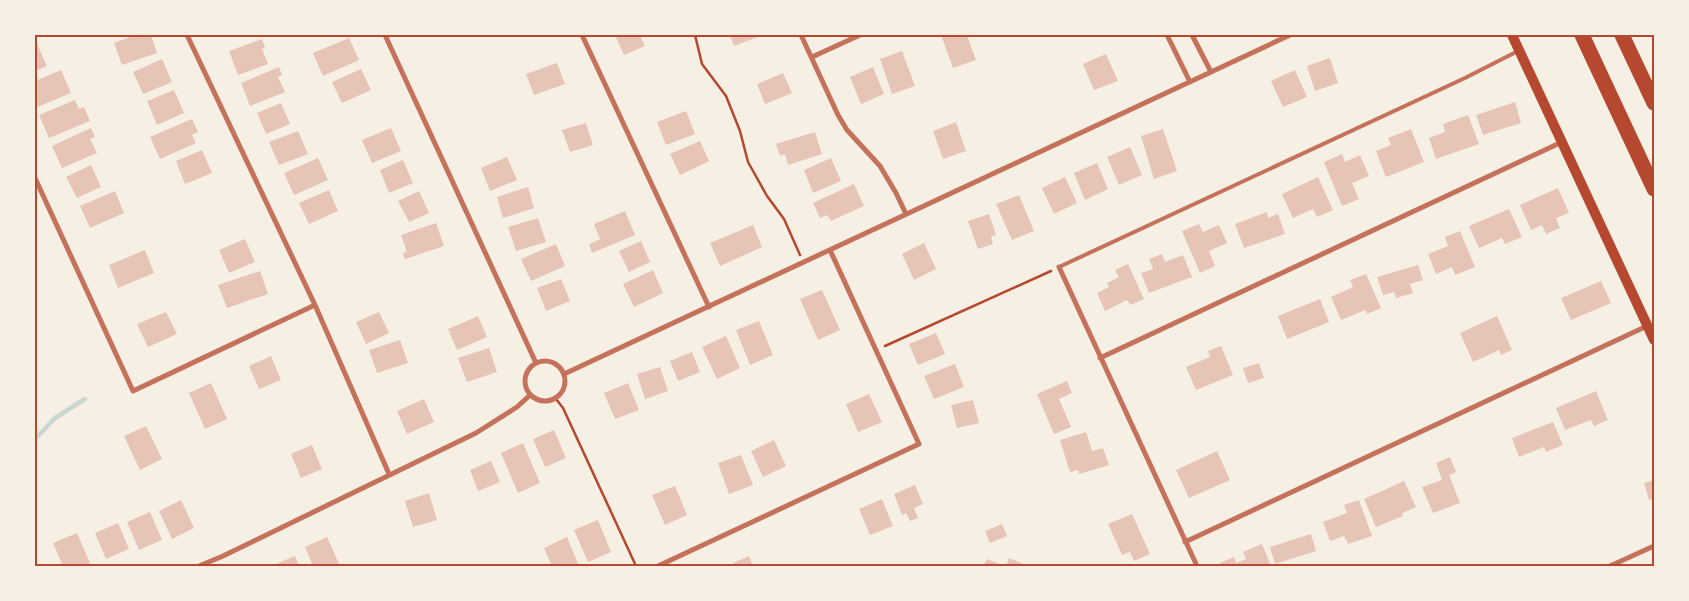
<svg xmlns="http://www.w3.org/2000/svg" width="1689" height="601" font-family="'Source Sans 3',sans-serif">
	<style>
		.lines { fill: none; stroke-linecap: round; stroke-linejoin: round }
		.stream { stroke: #c9d6d2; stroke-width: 4.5 }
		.building { fill: #e6c5b7 }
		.path { stroke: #b5482f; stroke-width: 2.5 }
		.service { stroke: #c5725c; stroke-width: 4 }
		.minor { stroke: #c5725c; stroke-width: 5 }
		.secondary { stroke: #b5482f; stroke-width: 10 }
		.motorway { stroke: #b5482f; stroke-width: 15 }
		.neatline { fill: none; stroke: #b5482f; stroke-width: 2 }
	</style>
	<rect width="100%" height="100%" fill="#f6efe4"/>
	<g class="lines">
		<path class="stream" d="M35 439 55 418 85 399"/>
	</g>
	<path class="building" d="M136 35H151L157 53 122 65 114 43Z
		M615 35H640L645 46 624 55Z
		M730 35H763L734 46Z
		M941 35H967L976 60 953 68Z
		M349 38 359 60 323 76 313 53Z
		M262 39 265 48 262 49 268 64 238 75 229 51Z
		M37 44 47 66 35 71V46Z
		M902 51 915 86 892 94 880 59Z
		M1106 54 1118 81 1094 90 1083 64Z
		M1330 58 1338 83 1315 91 1307 66Z
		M162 59 172 82 143 94 133 72Z
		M557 63 565 84 534 95 526 74Z
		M279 67 282 75 278 77 285 92 250 106 241 83Z
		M873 67 884 94 861 104 850 77Z
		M361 69 371 90 342 103 332 82Z
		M61 70 71 93 35 108V81Z
		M1295 70 1307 97 1283 107 1271 81Z
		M783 73 792 93 765 104 757 84Z
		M174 90 184 113 157 125 147 101Z
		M75 100 79 109 84 107 90 121 49 138 39 115Z
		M1515 102 1521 123 1483 135 1476 115Z
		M281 103 290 124 266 134 257 113Z
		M686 111 695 134 666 145 657 122Z
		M1468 115 1479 144 1436 159 1429 138 1445 132 1443 124Z
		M192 119 198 132 192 135 196 143 160 159 150 137Z
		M956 122 966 151 943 159 933 131Z
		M586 123 593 145 570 152 562 130Z
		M91 128 95 137 90 139 97 153 62 168 52 146Z
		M391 128 401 151 372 163 362 140Z
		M1163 129 1177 171 1154 179 1141 136Z
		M1411 129 1424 162 1386 177 1376 151 1391 145 1388 138Z
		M298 131 308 154 279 165 269 142Z
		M815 132 822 154 788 165 785 154 780 156 776 144Z
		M700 141 709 161 680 175 670 154Z
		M1130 147 1142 175 1119 185 1107 157Z
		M202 150 212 173 185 184 176 161Z
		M1342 154 1345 162 1360 155 1369 176 1352 183 1359 199 1342 206 1324 162Z
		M507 157 517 180 490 191 481 168Z
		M318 158 328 180 294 195 284 173Z
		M831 158 841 181 813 193 804 170Z
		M403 160 413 183 389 193 380 170Z
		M1097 163 1108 189 1085 200 1074 173Z
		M91 165 101 187 77 198 66 177Z
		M1065 177 1077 203 1054 214 1042 188Z
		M1318 177 1333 210 1317 217 1313 209 1293 218 1282 194Z
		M854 184 864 206 831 221 827 215 820 218 813 203Z
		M528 187 534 208 503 218 497 197Z
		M1558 188 1569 213 1556 218 1560 228 1546 234 1542 225 1531 230 1520 205Z
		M329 190 338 211 309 224 299 203Z
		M115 191 124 213 90 228 80 206Z
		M419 191 429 213 409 222 398 201Z
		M1019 195 1034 231 1012 240 996 204Z
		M1509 209 1522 237 1505 244 1502 238 1479 248 1469 226Z
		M625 211 635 235 592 253 589 244 600 239 594 224Z
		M1267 212 1268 218 1278 214 1285 234 1244 248 1235 224Z
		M989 214 996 235 991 236 993 244 978 249 968 221Z
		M538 218 546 242 516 251 508 227Z
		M436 223 444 246 405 259 403 253 407 252 401 235Z
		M1199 224 1203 232 1219 225 1227 243 1209 251 1215 266 1200 273 1182 231Z
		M753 225 762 247 720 266 710 243Z
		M1460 231 1475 267 1455 275 1452 267 1436 274 1428 254 1448 246 1445 237Z
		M245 239 255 262 229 273 219 250Z
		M641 241 650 262 629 272 619 251Z
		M924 243 936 269 914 280 902 254Z
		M556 244 565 266 531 281 521 259Z
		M145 250 154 273 118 288 109 265Z
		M1162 254 1165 262 1183 255 1192 277 1149 293 1141 273 1153 269 1149 259Z
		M1128 264 1144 299 1130 305 1127 300 1105 311 1097 293 1109 287 1107 283 1119 277 1115 270Z
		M1418 265 1423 280 1410 284 1413 293 1396 298 1394 292 1383 295 1377 277Z
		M653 270 663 293 634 307 623 284Z
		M260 271 268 294 227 308 218 285Z
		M1366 274 1381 308 1367 314 1365 310 1341 320 1331 297 1353 287 1350 280Z
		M561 279 570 301 546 311 537 288Z
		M1601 281 1611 303 1571 320 1561 298Z
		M822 290 840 330 818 340 800 299Z
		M1320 299 1329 322 1287 339 1278 316Z
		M166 312 177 334 148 347 137 324Z
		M379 312 389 333 366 344 356 322Z
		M478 316 487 337 457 350 448 329Z
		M1497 316 1512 350 1501 355 1499 350 1473 362 1460 333Z
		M759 321 773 355 750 365 736 330Z
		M936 333 945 354 918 365 909 344Z
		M726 336 740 368 717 379 702 347Z
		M400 340 408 363 377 373 369 350Z
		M1221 346 1233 375 1196 390 1186 367 1210 357 1208 351Z
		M489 348 497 372 467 382 458 358Z
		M692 352 700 372 678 381 670 361Z
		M271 356 281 380 259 389 249 366Z
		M1259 363 1264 378 1248 383 1243 368Z
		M955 364 964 387 934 399 924 376Z
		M660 367 668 391 645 399 637 374Z
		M1067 381 1072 393 1059 399 1071 427 1054 434 1037 394Z
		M211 383 227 419 205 429 189 393Z
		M628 383 639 410 615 419 604 393Z
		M1596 391 1608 420 1594 426 1591 420 1565 430 1556 408Z
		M869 394 882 422 858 432 846 404Z
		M424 399 434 422 407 434 397 411Z
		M973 400 979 423 957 428 951 405Z
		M1553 422 1563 445 1546 452 1544 447 1519 457 1512 438Z
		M146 426 162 459 140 470 124 436Z
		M554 430 566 458 545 467 533 439Z
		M1086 432 1092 451 1103 448 1109 465 1079 474 1078 470 1070 472 1060 440Z
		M774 440 786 466 763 477 751 451Z
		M523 443 540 483 518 493 501 453Z
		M312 445 322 469 301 478 291 454Z
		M1217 451 1230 480 1189 498 1176 470Z
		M741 455 753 485 729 494 718 463Z
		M1450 457 1456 472 1449 475 1460 503 1433 513 1422 487 1442 480 1436 463Z
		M491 461 500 482 478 491 470 470Z
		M1654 480V499L1649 500 1644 483Z
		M1404 481 1416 507 1402 513 1403 516 1376 527 1364 499Z
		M915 485 923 504 914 508 918 518 910 521 906 513 902 515 894 494Z
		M675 486 687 515 665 525 652 495Z
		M429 493 437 520 413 527 405 501Z
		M882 499 893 526 870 535 859 509Z
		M181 500 194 528 172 539 159 511Z
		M1359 500 1372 536 1348 544 1344 536 1330 541 1323 522 1347 513 1344 505Z
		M150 512 162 540 139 550 127 522Z
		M1132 514 1150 554 1134 561 1130 552 1122 555 1108 524Z
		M598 520 611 552 588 562 574 530Z
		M118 523 129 549 106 559 95 533Z
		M1002 524 1007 536 990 543 985 531Z
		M77 533 90 563 83 566H63L53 543Z
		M1311 534 1316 551 1275 564 1270 547Z
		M327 537 340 566H313L305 547Z
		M567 537 579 566H552L544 548Z
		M1262 544 1271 566H1221L1220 563 1234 557 1236 563 1246 559 1243 552Z
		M295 556 299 566H271Z
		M749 556 753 566H734L733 563Z
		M1009 558 1028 566H1006Z
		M987 559 1004 566H983Z"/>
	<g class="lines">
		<path class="path" d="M695 35 702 64 726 96 740 131 748 162 767 196 784 219 800 255
			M885 346 1051 271
			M556 399 563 408 636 566"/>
		<path class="service" d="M1059 267 1465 78 1518 51"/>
		<path class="minor" d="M187 35 315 305 389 474
			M385 35 536 363
			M582 35 709 307
			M801 35 838 115 847 130 880 166 896 193 906 214
			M1167 35 1190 82
			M1192 35 1211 72
			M812 57 860 35
			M35 178 133 391 315 305
			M1059 267 1197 566
			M1100 358 1562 142
			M525 381a20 20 0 1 1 40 0a20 20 0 1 1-40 0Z
			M564 374 1290 35
			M1185 542 1647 326
			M199 566 223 556 476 433 517 407 530 395
			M658 566 919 444 830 250
			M1610 566 1654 546"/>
		<path class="secondary" d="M1512 35 1654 340"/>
		<path class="motorway" d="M1582 35 1654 189
			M1622 35 1654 103"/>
	</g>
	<rect width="1689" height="601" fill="none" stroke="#f6efe4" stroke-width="72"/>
	<rect x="36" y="36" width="1617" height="529" class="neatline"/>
</svg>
